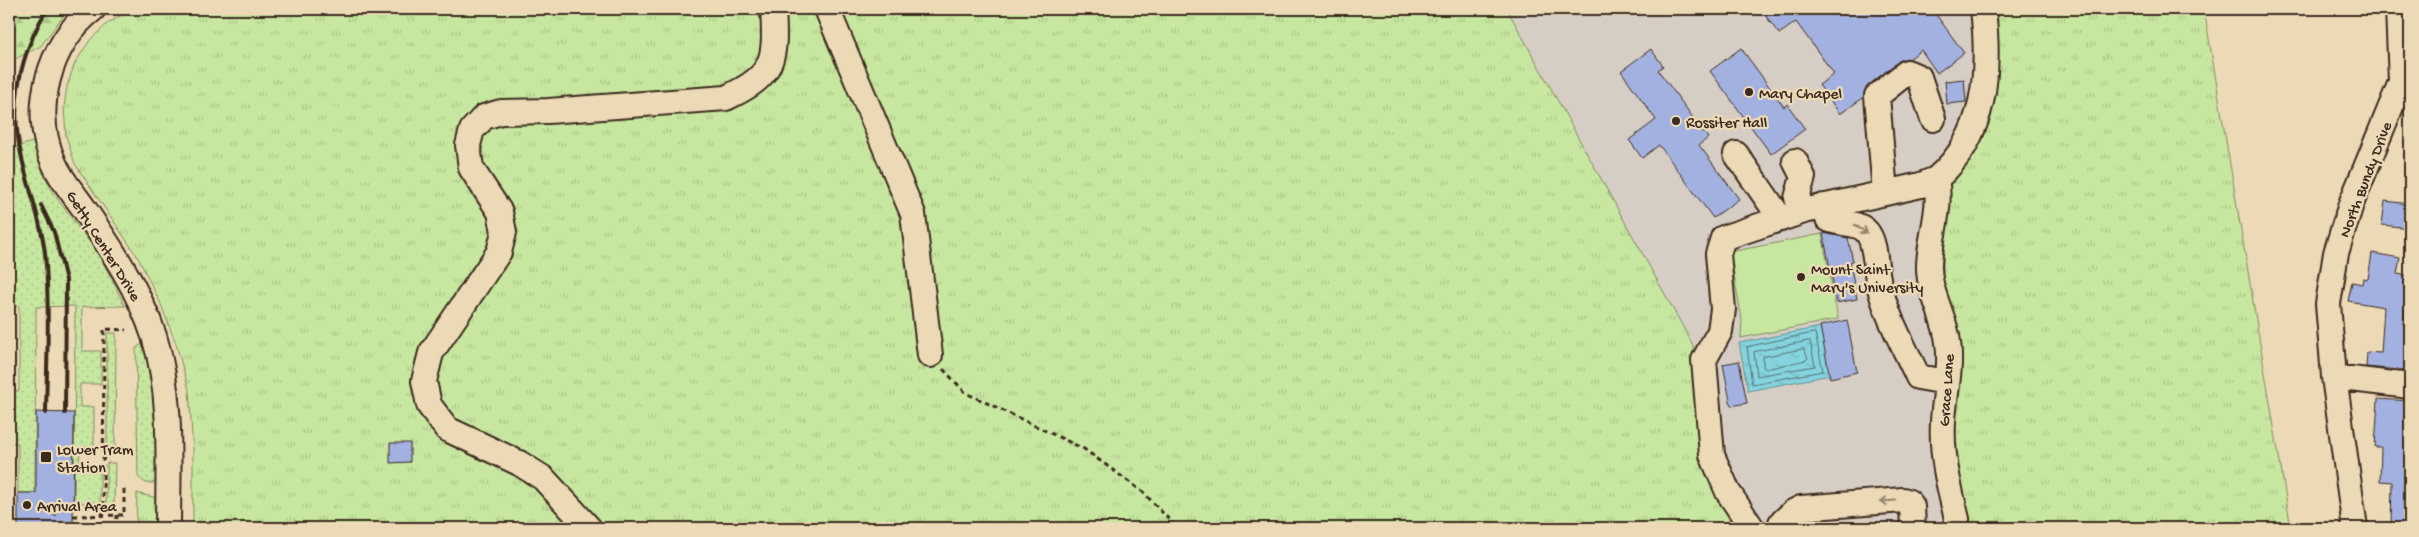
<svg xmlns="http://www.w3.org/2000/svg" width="2419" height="537" font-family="'Gochi Hand',sans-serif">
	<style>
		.built { fill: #d6cec4 }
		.grass { fill: url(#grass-tufts); stroke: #81885f }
		.forest { fill: url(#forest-firs); stroke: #81885f }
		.park { fill: url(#park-dots); stroke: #81885f }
		.pitch { fill: #c7e7a0; stroke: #81885f }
		.water { fill: url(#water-ripples); stroke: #679092 }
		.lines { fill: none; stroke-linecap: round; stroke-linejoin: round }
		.shore { stroke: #586e6c; stroke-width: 1 }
		.building { fill: #a3b1e1; stroke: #3b2a1e }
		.minor-casing { stroke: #3b2a1e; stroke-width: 28 }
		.path { stroke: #3b2a1e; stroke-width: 3; stroke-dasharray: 5 4; stroke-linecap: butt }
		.minor { stroke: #ecdab7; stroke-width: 24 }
		.rail { stroke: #3b2a1e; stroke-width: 4 }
		.oneway { stroke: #94826a }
		.poi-dot { fill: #3b2a1e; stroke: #ecdab7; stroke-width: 2 }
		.labels { text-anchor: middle; stroke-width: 4.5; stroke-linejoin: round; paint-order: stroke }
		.poi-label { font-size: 16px; fill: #3b2a1e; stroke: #ecdab7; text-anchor: start }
		.street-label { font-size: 16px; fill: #3b2a1e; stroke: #ecdab7 }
	</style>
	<defs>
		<pattern id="grass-tufts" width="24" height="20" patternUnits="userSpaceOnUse" patternTransform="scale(1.25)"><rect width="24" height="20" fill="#c7e7a0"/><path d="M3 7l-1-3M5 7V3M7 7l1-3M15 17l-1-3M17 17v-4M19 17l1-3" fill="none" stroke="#acc689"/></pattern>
		<pattern id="forest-firs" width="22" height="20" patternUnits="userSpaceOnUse" patternTransform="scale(1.25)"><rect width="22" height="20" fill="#c7e7a0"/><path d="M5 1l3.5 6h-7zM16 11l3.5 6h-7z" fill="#acc689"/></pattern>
		<pattern id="park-dots" width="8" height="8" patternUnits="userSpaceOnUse" patternTransform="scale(1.25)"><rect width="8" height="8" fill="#c7e7a0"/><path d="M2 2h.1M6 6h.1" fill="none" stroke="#acc689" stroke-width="1.8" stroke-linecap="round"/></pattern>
		<pattern id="water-ripples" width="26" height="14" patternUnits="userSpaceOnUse" patternTransform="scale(1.25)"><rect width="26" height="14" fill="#84d4e0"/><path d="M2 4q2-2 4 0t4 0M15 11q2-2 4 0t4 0" fill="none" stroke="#73b6c0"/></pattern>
	</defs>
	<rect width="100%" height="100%" fill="#ecdab7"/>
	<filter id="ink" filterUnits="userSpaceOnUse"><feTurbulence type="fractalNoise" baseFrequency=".02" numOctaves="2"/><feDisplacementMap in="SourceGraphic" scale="10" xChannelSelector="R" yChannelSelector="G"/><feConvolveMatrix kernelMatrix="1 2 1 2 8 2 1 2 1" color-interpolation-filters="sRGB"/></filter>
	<g filter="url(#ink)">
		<path class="built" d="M1451 9H2027L2003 528H1686Z"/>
		<path class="grass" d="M132 9H1507L1693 345 1699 450 1745 528H193V450L189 390 176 344 160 302 137 256 75 164 66 136 64 107 67 86 75 63 90 40 108 23Z
			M1993 9H2204L2291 528H1968L1951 462 1960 335 1943 287V258L1950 176 1993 93 1999 53Z
			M137 493 156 498 155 524 136 528Z"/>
		<path class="forest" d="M11 9H68L41 46 9 62Z"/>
		<path class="park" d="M33 142 45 177 55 196 100 256 125 306 82 307V351H101V384H80V407H94V447H80L79 470 100 471V503H74L75 306 36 307 35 493H18V443H10V391H19V306H9V149Z
			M107 333H116L115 451H107Z
			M142 344 145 347 158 427 156 479 153 483H146L138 477 136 348Z
			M107 463H115L114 505H106Z"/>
		<path class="pitch" d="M1822 234 1838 319 1741 338 1742 320 1730 252Z"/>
		<path class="water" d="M1821 327 1830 375 1748 391 1739 343Z"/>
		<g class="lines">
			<path class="shore" d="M1815 333 1823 371 1752 384 1747 347Z
				M1810 341 1815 366 1757 376 1754 352Z
				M1804 349 1808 358 1806 360 1766 369 1763 367V357Z"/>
		</g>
		<path class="building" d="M1773 9H1932L1964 53 1937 73 1921 50 1909 59 1899 61 1868 86 1863 98 1840 114 1819 85 1834 74 1796 22 1779 34 1765 15Z
			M1741 48 1784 107 1787 104 1805 129 1771 154 1710 71Z
			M1651 49 1663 66 1658 70 1708 138 1699 145 1739 199 1713 218 1659 145 1642 158 1629 140 1656 120 1621 71Z
			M1964 79 1966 102 1947 104 1945 81Z
			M2385 201 2410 204V228L2382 225Z
			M1823 233 1848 238 1853 261 1850 262 1857 299 1837 303Z
			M2372 253 2400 258 2397 274 2410 276 2403 324H2410V371L2366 367 2367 352 2381 353 2384 307 2348 301 2352 282 2362 284 2363 278 2368 279Z
			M1847 320 1857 372 1830 378 1820 326Z
			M1739 361 1747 403 1731 406 1723 364Z
			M2378 399 2410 401V528H2391L2392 482 2380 481 2381 447H2375Z
			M36 412 74 413 73 528H18V493H36Z
			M390 443H410V462L390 463Z"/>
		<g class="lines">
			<g class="minor-casing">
				<path id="minor" d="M93 9C49 43 30 110 54 163 61 180 75 195 85 210 112 250 139 290 154 336 173 397 168 465 168 528
					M827 9 913 214 930 355
					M1736 154 1781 219
					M1795 161 1803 177 1797 198 1801 212
					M1885 193 1877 96 1907 72 1919 77 1933 119
					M1824 206 1828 219C1840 226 1857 220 1867 232 1875 242 1875 261 1877 273 1882 309 1903 344 1918 377L1947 382
					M2334 377 2410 386
					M1957 519C1949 486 1941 456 1943 422 1944 396 1952 369 1948 342 1945 316 1928 291 1929 265 1930 236 1942 208 1936 179 1987 136 1990 70 1983 9
					M1781 523 1793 512 1801 508 1903 500 1909 502 1912 506 1913 528
					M589 528 543 478 519 463 447 429 429 405 424 381 431 353 499 252 504 232 500 212 471 168 468 145 472 130 484 117 501 112 548 111 726 98C775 75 776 60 773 9
					M1752 528 1728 492 1712 455 1704 360 1720 331 1723 309 1718 254 1723 238 1804 211 1921 185 1936 179
					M2355 528 2334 377 2328 304 2336 253 2351 204 2401 82 2398 9"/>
			</g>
			<path class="path" d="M943 369 966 393 1084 449 1143 492 1177 528
				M103 515 104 329 126 330
				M55 516V499
				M73 516 124 515V489
				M15 528V516
				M116 528 117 515"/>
			<use href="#minor" class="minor"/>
			<path class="rail" d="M41 205 54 232 66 280 65 413
				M46 413C47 360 50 306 45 253 41 219 28 188 21 154 9 103 21 53 47 9"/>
		</g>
		<defs><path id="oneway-shaft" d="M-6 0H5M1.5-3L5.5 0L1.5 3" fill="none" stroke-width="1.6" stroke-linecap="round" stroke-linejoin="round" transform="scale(1.25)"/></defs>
		<g class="oneway">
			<use href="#oneway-shaft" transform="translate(1861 229) rotate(34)"/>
			<use href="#oneway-shaft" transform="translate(1888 501) rotate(176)"/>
		</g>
	</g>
	<g class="poi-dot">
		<circle cx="1749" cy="92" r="5"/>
		<circle cx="1676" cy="121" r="5"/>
		<circle cx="1801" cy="277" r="5"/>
		<rect x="40" y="451" width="12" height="12" rx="2.5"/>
		<circle cx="27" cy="505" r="5"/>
	</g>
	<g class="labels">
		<g class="poi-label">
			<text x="1759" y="98">Mary Chapel</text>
			<text x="1686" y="127">Rossiter Hall</text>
			<text x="1811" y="274">Mount Saint<tspan x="1811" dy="18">Mary's University</tspan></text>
			<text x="57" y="454">Lower Tram<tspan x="57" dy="18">Station</tspan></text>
			<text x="37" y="511">Arrival Area</text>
		</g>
		<g class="street-label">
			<text transform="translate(2364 179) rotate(-69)" y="6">North Bundy Drive</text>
			<text transform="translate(105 245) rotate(58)" y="6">Getty Center Drive</text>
			<text transform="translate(1945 390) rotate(-86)" y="6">Grace Lane</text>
		</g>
	</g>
	<rect width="2419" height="537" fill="none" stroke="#ecdab7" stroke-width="30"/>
	<rect x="15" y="15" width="2389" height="507" fill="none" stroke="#3b2a1e" stroke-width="2" filter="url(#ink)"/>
</svg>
